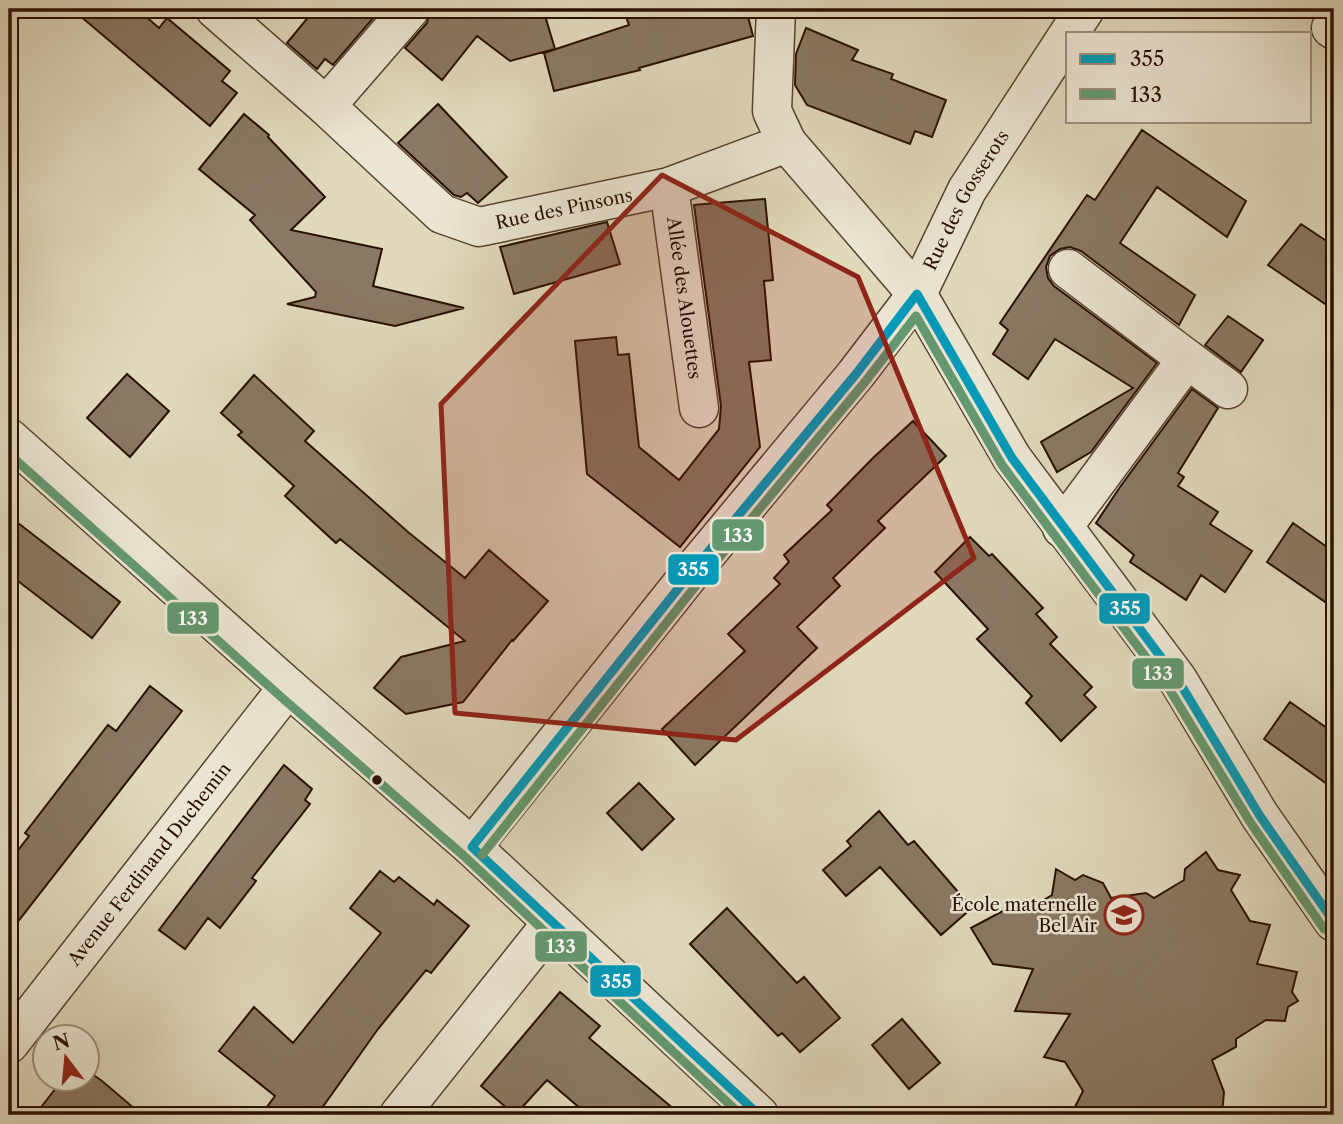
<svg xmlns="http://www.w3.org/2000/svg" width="1343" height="1124" font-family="'Libre Caslon Text',serif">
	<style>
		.building { fill: #897862; stroke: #2a0f00; stroke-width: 2 }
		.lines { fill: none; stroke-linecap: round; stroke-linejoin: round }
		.minor-casing { stroke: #58422f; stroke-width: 41 }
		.minor { stroke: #ebe6d3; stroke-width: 38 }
		.bus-1-casing { stroke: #ebe6d3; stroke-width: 14 }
		.bus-2-casing { stroke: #ebe6d3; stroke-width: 14 }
		.bus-1 { stroke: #049ab9; stroke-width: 9 }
		.bus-2 { stroke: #649870; stroke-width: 9 }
		.marked { fill: #8f2418; fill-opacity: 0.2; stroke: #8f2418; stroke-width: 5; stroke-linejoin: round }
		.bus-dot { fill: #2a0f00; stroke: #ebe6d3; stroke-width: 2.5 }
		.labels { text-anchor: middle; stroke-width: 5; stroke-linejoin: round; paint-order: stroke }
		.street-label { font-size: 18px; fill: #2a0f00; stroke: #ebe6d3 }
		.poi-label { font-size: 18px; fill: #2a0f00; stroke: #ebe6d3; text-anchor: end }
		.line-badge { stroke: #ebe6d3; stroke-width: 2.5 }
		.badge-label { font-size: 19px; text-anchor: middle; font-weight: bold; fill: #fff }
	</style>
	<rect width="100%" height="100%" fill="#e0d9bc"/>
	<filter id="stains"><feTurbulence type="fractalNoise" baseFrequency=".00286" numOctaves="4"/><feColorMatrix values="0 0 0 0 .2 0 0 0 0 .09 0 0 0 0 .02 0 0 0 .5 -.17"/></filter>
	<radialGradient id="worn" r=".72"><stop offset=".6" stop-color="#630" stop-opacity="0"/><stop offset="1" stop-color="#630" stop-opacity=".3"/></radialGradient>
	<path class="building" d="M72 9H137L159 28 167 18 230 71 222 81 237 93 210 126Z
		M315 9H381L333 65 325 59 317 69 287 43Z
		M431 9H543L555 49 510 61 477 36 442 80 405 48 427 23Z
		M651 9H746L753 36 639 68 640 70 554 91 544 53 629 25 626 17Z
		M806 28 858 50 852 60 893 74 891 79 946 100 932 137 915 131 910 144 807 105 795 85 796 54Z
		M438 104 507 177 478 203 467 193 461 197 454 195 398 143Z
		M244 114 269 135 268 137 325 197 291 230 382 249 373 286 464 308 395 326 287 304 315 297 316 292 250 220 255 215 199 169Z
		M1142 130 1246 201 1227 237 1157 187 1120 243 1195 295 1179 325 1081 251 1070 247 1060 249 1050 256 1046 267 1048 278 1054 286 1157 363 1091 452 1057 472 1041 442 1133 388 1055 339 1028 379 993 354 1008 330 1000 323 1087 195 1095 200Z
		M765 199 773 280 764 281 771 360 749 362 760 447 680 547 587 474 575 341 616 337 618 355 629 354 639 447 679 480 719 429 721 406 694 205Z
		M607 222 620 264 514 294 500 247Z
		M1301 224 1334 246V310L1268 265Z
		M1228 316 1263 340 1241 372 1205 345Z
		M127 374 169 411 130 457 87 418Z
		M254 375 314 431 305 441 408 532 465 578 489 550 548 601 513 641 512 640 463 702 406 714 374 688 401 657 465 641 340 539 336 543 285 496 294 486 238 435 242 432 221 413Z
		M1192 389 1218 408 1178 473 1184 477 1178 486 1218 512 1210 524 1252 551 1225 592 1201 575 1186 600 1130 562 1134 555 1096 523 1120 487Z
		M913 421 946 456 878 521 885 528 833 578 840 586 797 627 817 648 695 765 662 729 745 651 728 634 780 584 774 578 789 562 784 555 832 510 827 505 873 458Z
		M9 516 120 602 92 638 9 574Z
		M1293 523 1334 552V608L1267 562Z
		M970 537 989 556 992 554 1043 608 1036 614 1057 637 1050 644 1092 687 1084 695 1096 707 1061 741 1026 703 1032 696 977 639 988 629 935 572Z
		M150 686 182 711 9 933V862L29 836 25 833 108 725 116 731Z
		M1290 702 1334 733V789L1264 739Z
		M284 765 312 789 305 800 310 804 252 878 256 881 220 928 208 918 185 949 159 930Z
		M639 783 674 819 642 850 607 813Z
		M879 811 908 845 914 841 972 908 941 935 880 867 846 896 823 870 851 846 847 841Z
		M1206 852 1218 870 1240 875 1231 890 1250 921 1270 925 1257 964 1297 972 1292 992 1298 1001 1288 1007 1285 1021 1266 1020 1236 1039V1047L1212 1060 1224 1092 1222 1115H1098L1095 1111 1074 1109 1083 1091 1065 1062 1044 1057 1070 1014 1015 1011 1033 969 993 964 971 928 1012 906 1025 911 1052 895 1056 869 1075 880 1083 875 1103 883 1111 898 1146 893 1154 898 1184 880 1185 869Z
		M380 871 394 882 399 877 434 905 437 900 469 926 431 973 426 970 378 1029 317 1115H261L275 1096 219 1051 254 1007 293 1043 381 933 350 908Z
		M727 908 797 983 804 977 840 1018 800 1052 782 1033 778 1036 690 944Z
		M560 992 600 1026 589 1038 681 1115H588L547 1080 515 1115 481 1086Z
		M902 1019 940 1063 909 1089 872 1045Z
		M88 1071 102 1081 142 1115H35L63 1079H88Z"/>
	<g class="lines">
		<g class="minor-casing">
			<g id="minor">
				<path id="s1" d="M215 9 326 106 442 214 479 227 669 187 787 143 917 294 1012 458 1178 680 1260 816 1334 922"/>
				<path d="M776 9 772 111 787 143"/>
				<path d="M1334 23 1331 28 1334 30"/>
				<path d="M326 106 410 9"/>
				<path id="s2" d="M669 187 699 408"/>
				<path d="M1187 359 1228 389"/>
				<path d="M9 438 288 687 472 847 759 1115"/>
				<path d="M1062 528 1187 359 1068 269"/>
				<path id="s3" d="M472 847 693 570 856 374 917 294 967 190 1085 9"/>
				<path id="s4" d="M9 1044 288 687"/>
				<path d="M399 1115 552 923"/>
			</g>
		</g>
		<use href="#minor" class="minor"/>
		<g class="bus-1-casing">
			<path id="bus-1" d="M917 294 1012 458 1178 680 1260 816 1334 922
				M472 847 693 570 856 374 917 294
				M472 847 759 1115"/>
		</g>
		<g class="bus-2-casing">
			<path id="bus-2" d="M9 454 280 696 464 856 741 1115
				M482 855 702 578 865 382 916 316 1002 465 1168 687 1250 822 1324 929"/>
		</g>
		<use href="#bus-1" class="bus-1"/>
		<use href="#bus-2" class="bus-2"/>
	</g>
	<path class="marked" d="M662 175 858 277 974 558 736 740 455 713 441 404Z"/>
	<defs>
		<g id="school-ring" transform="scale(2.0125)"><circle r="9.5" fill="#ebe6d3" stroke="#8f2418" stroke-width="1.5"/><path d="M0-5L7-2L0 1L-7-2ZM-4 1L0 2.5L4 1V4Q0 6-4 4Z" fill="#8f2418"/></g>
	</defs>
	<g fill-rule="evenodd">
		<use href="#school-ring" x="1124" y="915"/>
	</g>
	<circle class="bus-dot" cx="377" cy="780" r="6"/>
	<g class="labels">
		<g class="street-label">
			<text dy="6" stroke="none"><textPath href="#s3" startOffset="816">Rue des Gosserots</textPath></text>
			<text dy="6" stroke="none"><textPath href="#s1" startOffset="432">Rue des Pinsons</textPath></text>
			<text dy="6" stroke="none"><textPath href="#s2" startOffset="112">Allée des Alouettes</textPath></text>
			<text dy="6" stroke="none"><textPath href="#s4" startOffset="228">Avenue Ferdinand Duchemin</textPath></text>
		</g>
		<g class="poi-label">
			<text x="1097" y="911">École maternelle<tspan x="1097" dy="21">Bel Air</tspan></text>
		</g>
	</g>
	<g class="line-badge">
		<rect x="711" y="518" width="54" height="34" rx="7" fill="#649870"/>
		<rect x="667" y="553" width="53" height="33" rx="7" fill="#049ab9"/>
		<rect x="1098" y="592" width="53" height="33" rx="7" fill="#049ab9"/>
		<rect x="166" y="601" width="54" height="34" rx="7" fill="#649870"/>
		<rect x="1131" y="657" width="54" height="33" rx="7" fill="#649870"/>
		<rect x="534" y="930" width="54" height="33" rx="7" fill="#649870"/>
		<rect x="589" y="964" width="53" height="34" rx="7" fill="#049ab9"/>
	</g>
	<g class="badge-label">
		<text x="738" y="542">133</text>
		<text x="693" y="576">355</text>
		<text x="1125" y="615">355</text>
		<text x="193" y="625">133</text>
		<text x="1158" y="680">133</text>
		<text x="561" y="953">133</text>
		<text x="616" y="988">355</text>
	</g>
	<rect width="1343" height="1124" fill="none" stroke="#e0d9bc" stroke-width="35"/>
	<rect x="10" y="10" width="1322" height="1103" fill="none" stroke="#2a0f00" stroke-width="3.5"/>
	<rect x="18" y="18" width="1308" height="1089" fill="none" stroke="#2a0f00" stroke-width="2"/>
	<rect x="1066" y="32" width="245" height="91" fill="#ebe6d3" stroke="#9e907f" stroke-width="2"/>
	<rect x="1080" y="54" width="35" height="10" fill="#049ab9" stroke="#9e907f" stroke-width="2"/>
	<text x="1130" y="66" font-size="21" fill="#2a0f00">355</text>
	<rect x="1080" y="89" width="35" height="10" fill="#649870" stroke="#9e907f" stroke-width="2"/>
	<text x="1130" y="102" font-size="21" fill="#2a0f00">133</text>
	<g transform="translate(66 1058) rotate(344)"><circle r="33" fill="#ebe6d3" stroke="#9e907f" stroke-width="2"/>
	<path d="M0-5L12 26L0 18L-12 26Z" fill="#8f2418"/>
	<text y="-10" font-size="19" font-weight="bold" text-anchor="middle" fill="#2a0f00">N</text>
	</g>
	<rect width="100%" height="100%" filter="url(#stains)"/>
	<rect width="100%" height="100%" fill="url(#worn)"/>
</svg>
